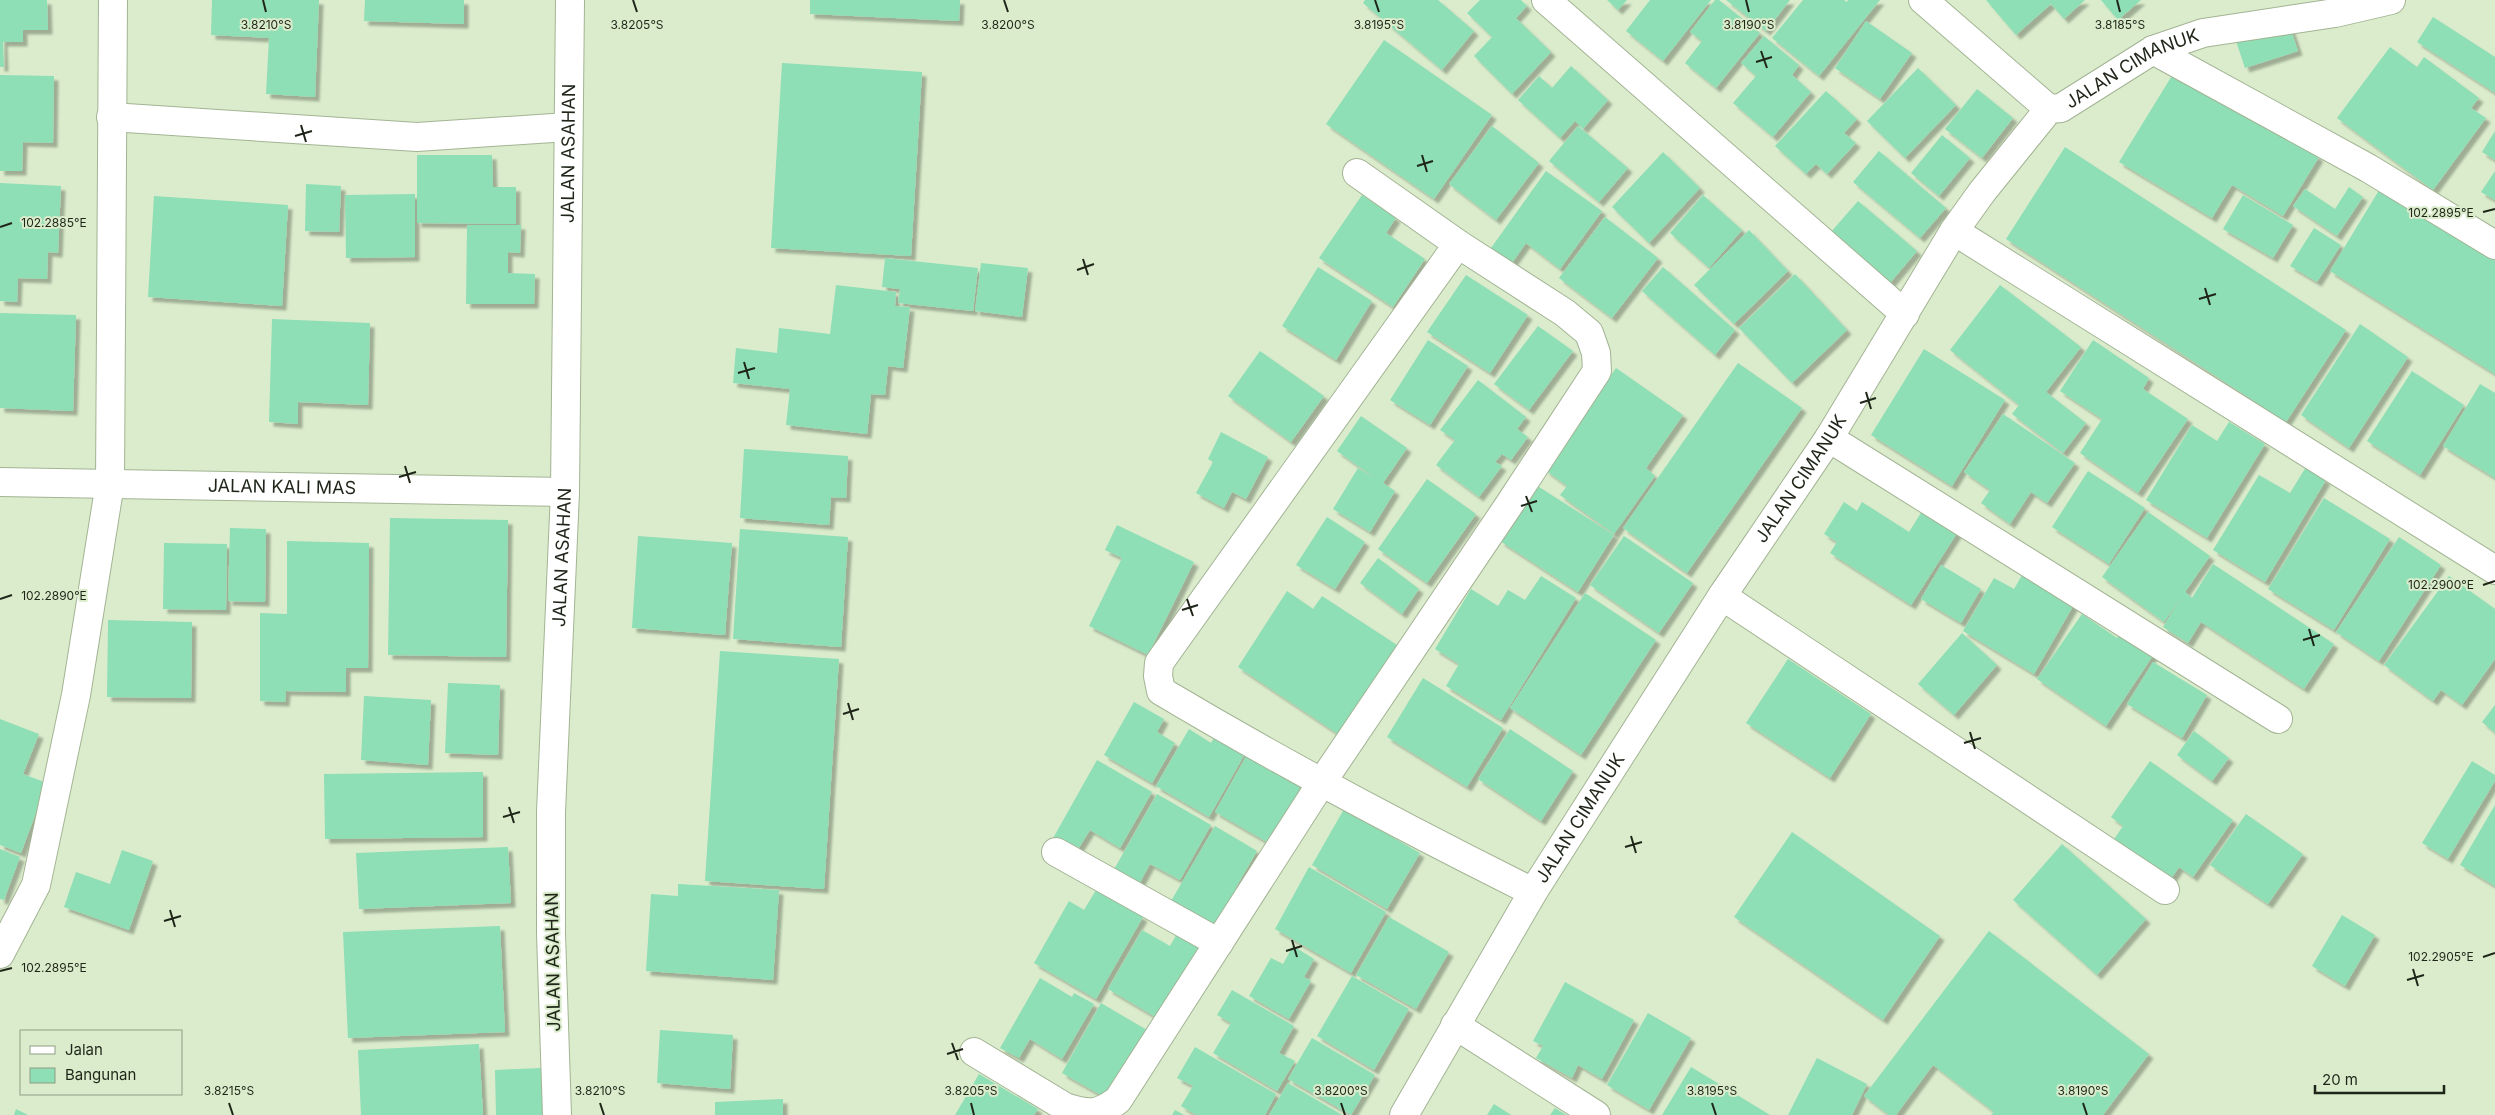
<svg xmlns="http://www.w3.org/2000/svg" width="2495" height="1115" font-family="Inter,sans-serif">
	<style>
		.building { fill: #8edeb6; filter: url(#shadow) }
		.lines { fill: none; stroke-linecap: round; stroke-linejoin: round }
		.street-casing { stroke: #a3b494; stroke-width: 30 }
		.secondary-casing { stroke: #a3b494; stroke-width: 30 }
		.street { stroke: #fff; stroke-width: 28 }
		.secondary { stroke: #fff; stroke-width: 28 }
		.ticks { fill: none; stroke: #1f2619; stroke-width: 2 }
		.labels { text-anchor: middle; stroke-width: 4; stroke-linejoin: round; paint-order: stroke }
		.street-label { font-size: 18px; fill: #1f2619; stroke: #daeccb }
		.ticks-label { font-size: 12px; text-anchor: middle; fill: #1f2619; stroke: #daeccb; stroke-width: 4; stroke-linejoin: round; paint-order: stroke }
	</style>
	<defs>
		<filter id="shadow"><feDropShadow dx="4.5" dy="4.5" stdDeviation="1" flood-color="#0004"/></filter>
	</defs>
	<rect width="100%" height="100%" fill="#daeccb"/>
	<path class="building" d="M0 0H47L48 30H23V42H3L4 67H0Z
		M212 0H319L315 97 266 94 269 38 211 35Z
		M365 0H464V24L364 21Z
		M810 0H960L959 21 810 14Z
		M1365 0H1438L1474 31 1442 70 1363 3Z
		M1480 0H1521L1527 6 1516 18 1551 52 1512 94 1474 56 1492 37 1467 13Z
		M1607 0H1627L1618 10Z
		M1650 0H1711L1663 61 1626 31Z
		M1715 0H1719L1760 33 1716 88 1685 63 1702 41 1690 32Z
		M1726 0H1790L1766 31Z
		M1803 0H1844L1847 2 1848 0H1880L1819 76 1772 38Z
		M1986 0H2085L2064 19 2051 4 2016 35Z
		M2101 0H2141L2118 20Z
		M2433 17 2495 57V93L2417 42Z
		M1866 21 1912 53 1880 99 1835 68Z
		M2289 24 2298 51 2245 68 2236 41Z
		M1764 36 1799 65 1792 75 1811 92 1773 137 1733 103 1756 76 1741 63Z
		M1384 40 1492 115 1434 199 1326 124Z
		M2390 47 2417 67 2424 57 2479 98 2471 108 2486 118 2433 190 2337 118Z
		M782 63 922 72 911 256 771 248Z
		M1571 66 1608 100 1583 129 1575 121 1560 138 1518 100 1539 76 1552 88Z
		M1918 68 1956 105 1905 158 1867 121Z
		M2176 69 2319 157 2283 216 2232 185 2212 218 2119 162Z
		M0 75 54 76 53 143 23 142 22 171H0Z
		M1977 89 2013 118 1982 158 1945 129Z
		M1826 91 1857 119 1844 133 1856 143 1827 174 1816 164 1806 174 1775 146Z
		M1492 126 1539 163 1496 220 1449 184Z
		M1578 126 1628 168 1599 202 1549 161Z
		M2495 131V160L2482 152Z
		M1942 135 1970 158 1939 196 1911 173Z
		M2065 147 2346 330 2286 422 2006 239Z
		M1879 151 1946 208 1920 238 1853 182Z
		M1663 152 1700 188 1649 243 1612 207Z
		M417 155H492L493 187H516V224L417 223Z
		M1546 171 1602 211 1560 269 1526 243 1512 263 1491 248Z
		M2495 171V200L2481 192Z
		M0 183 61 186 58 253 48 252 47 279 18 278 17 302 0 301Z
		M306 184 341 186 339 232 305 231Z
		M2349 187 2363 197 2337 236 2293 206 2305 189 2335 209Z
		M2381 187 2495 257V374L2330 271Z
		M415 194V257L346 258 345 195Z
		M1362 195 1396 218 1386 233 1425 259 1393 307 1319 258Z
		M1703 195 1742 230 1709 268 1670 233Z
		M2243 195 2293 225 2273 258 2223 229Z
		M154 196 288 205 282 306 148 297Z
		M1858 201 1917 251 1890 283 1831 232Z
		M1605 217 1658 258 1612 318 1559 278Z
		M467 225H521L520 253 508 252V273L535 274 534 304H466Z
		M2314 228 2341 245 2317 282 2290 266Z
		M1749 230 1788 271 1734 324 1694 285Z
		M885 258 978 268 973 311 898 303 900 289 882 287Z
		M981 263 1028 268 1022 317 975 311Z
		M1318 267 1372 301 1336 360 1282 326Z
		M1663 267 1735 330 1715 355 1642 291Z
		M1795 274 1847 330 1792 383 1739 328Z
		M1466 275 1528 315 1490 373 1427 332Z
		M836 285 896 292 895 306 910 307 903 368 888 366 885 395 871 394 867 434 786 425 790 389 733 383 736 348 777 353 779 328 830 334Z
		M2000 285 2081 347 2046 392 2086 423 2063 453 2012 414 2019 405 1950 350Z
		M0 313 76 315 73 411 0 408Z
		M272 319 370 323 368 405 298 402V424L269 422Z
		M2360 324 2408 357 2349 448 2301 415Z
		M1538 326 1573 351 1529 410 1494 384Z
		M1428 340 1468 366 1430 425 1390 400Z
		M2093 340 2149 378 2143 389 2188 419 2138 493 2080 453 2102 419 2060 391Z
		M1924 349 2005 400 1952 486 1871 435Z
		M1260 351 1324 396 1291 442 1228 396Z
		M1738 363 1802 408 1687 573 1623 528Z
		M1616 368 1683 415 1646 468 1655 476 1614 534 1560 495 1567 486 1545 470Z
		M2412 371 2464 405 2420 475 2367 441Z
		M1478 380 1526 417 1517 429 1528 437 1511 460 1502 454 1495 462 1502 466 1479 497 1436 465 1455 440 1440 430Z
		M2480 384 2495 393V478L2443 446Z
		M2003 414 2075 463 2047 503 2031 492 2010 524 1981 503 1990 490 1964 472Z
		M1361 416 1407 448 1383 483 1395 491 1370 532 1333 509 1358 468 1376 479 1337 451Z
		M2229 422 2265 444 2207 538 2146 500 2192 425 2217 441Z
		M1221 432 1268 457 1246 499 1232 492 1224 508 1196 493 1213 462 1208 459Z
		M744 449 848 456 846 498 831 497 829 525 740 518Z
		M2306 467 2326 480 2265 582 2213 550 2259 475 2290 493Z
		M2088 471 2145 508 2109 564 2052 527Z
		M1427 479 1476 514 1427 583 1378 549Z
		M1536 485 1614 535 1578 592 1500 541Z
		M2324 498 2390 539 2334 630 2268 589Z
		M1844 502 1857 511 1862 502 1909 532 1924 508 1959 530 1911 605 1830 553 1837 542 1824 534Z
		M2148 512 2210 556 2185 592 2192 598 2213 564 2334 644 2304 689 2201 622 2188 643 2163 627 2181 597 2164 622 2102 577Z
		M1327 517 1365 542 1335 589 1296 565Z
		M390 518 508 520 506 657 388 655Z
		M1117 525 1194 562 1148 655 1089 626 1122 558 1105 550Z
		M230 528 266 529 265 602 228 601Z
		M740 529 848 537 841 647 733 639Z
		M638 536 732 543 725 635 632 628Z
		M1624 536 1693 583 1659 633 1590 585Z
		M2399 537 2441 565 2379 661 2336 632Z
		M287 541 369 543 368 668H346V692L286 691 285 702 260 701V613L287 614Z
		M164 543 227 544 226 610 163 609Z
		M1378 558 1419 589 1402 614 1360 583Z
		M1941 565 1981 589 1961 623 1921 599Z
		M2025 570 2076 601 2034 674 1963 631 1994 578 2014 589Z
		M1541 576 1576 598 1501 720 1446 686 1459 664 1435 649 1471 589 1498 606 1508 590 1525 600Z
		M2449 576 2495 609V659L2462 705 2441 690 2433 701 2384 665Z
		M1287 591 1313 609 1322 596 1397 645 1338 734 1238 667Z
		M1585 593 1656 640 1581 755 1510 708Z
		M2082 614 2117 638 2125 626 2158 648 2106 726 2037 679Z
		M108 620 192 622 191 698 107 697Z
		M1962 633 1997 665 1954 715 1918 684Z
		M720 651 839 659 824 889 705 881Z
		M1788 659 1871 714 1830 778 1746 723Z
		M2153 662 2207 695 2182 738 2127 704Z
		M1423 678 1503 728 1467 787 1387 737Z
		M448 683 500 685 498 755 445 753Z
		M364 696 431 700 428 765 361 760Z
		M1134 702 1164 719 1157 732 1175 743 1152 783 1104 755Z
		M2495 705V733L2482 722Z
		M0 719 39 734 23 774 47 783 21 853 0 845Z
		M1189 729 1211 743 1216 734 1246 752 1209 817 1156 786Z
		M1510 729 1573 771 1541 821 1478 779Z
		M2194 731 2229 758 2212 781 2177 755Z
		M1248 753 1302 784 1294 799 1304 805 1279 849 1215 812Z
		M1097 760 1152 792 1120 848 1090 830 1075 854 1052 840Z
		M2150 761 2233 820 2193 877 2179 867 2167 885 2110 845 2123 826 2111 817Z
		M2472 761 2495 775V781L2448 859 2422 843Z
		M483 772V837L325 839 324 774Z
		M1157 794 1211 825 1180 880 1150 864 1138 886 1113 871Z
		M2495 805V886L2460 865Z
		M1344 809 1420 853 1387 909 1312 865Z
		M2246 814 2303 854 2268 904 2210 865Z
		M1215 826 1257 851 1235 889 1245 895 1224 931 1171 901Z
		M1792 832 1940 936 1883 1020 1734 917Z
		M2062 844 2146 919 2097 975 2013 900Z
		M508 847 511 903 359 909 356 853Z
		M0 849 20 857 4 900 0 899Z
		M122 850 153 861 129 930 64 907 76 872 110 884Z
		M1309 867 1386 912 1351 973 1275 929Z
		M678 884 779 890 773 980 646 971 651 894 678 896Z
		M1096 890 1143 917 1096 999 1034 963 1069 901 1084 910Z
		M2342 915 2375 935 2345 986 2312 966Z
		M1389 917 1449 952 1416 1009 1356 975Z
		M500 926 505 1032 348 1038 343 932Z
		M1142 930 1170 946 1179 930 1207 947 1164 1022 1108 989Z
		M1989 931 2149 1054 2103 1115H1991L1994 1112 1933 1065 1896 1115H1889L1864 1096Z
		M1293 946 1314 959 1304 977 1311 981 1289 1019 1249 996 1271 958 1283 964Z
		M1352 976 1409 1009 1374 1070 1317 1036Z
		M1040 978 1072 997 1074 993 1094 1004 1062 1059 1030 1039 1019 1058 1000 1048Z
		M1565 982 1634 1020 1602 1079 1578 1065 1572 1078 1536 1058 1543 1046 1533 1041Z
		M1232 990 1294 1026 1279 1053 1295 1061 1277 1091 1213 1053 1231 1023 1217 1015Z
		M1101 1003 1152 1033 1113 1102 1062 1073Z
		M1648 1013 1691 1038 1649 1110 1607 1085Z
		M660 1030 733 1035 730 1089 657 1083Z
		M1312 1038 1375 1075 1351 1115 1288 1079Z
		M479 1044 483 1115H361L358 1050Z
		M1195 1047 1276 1094 1265 1115H1196L1181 1106 1193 1086 1177 1078Z
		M1817 1058 1867 1084 1852 1115H1788Z
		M1691 1067 1770 1115H1662Z
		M541 1068 543 1115H496L495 1070Z
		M979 1074 1038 1109 1034 1115H955Z
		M1288 1083 1342 1115H1269Z
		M783 1099V1115H715V1102Z
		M1494 1104 1511 1115H1487Z
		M1555 1108 1566 1115H1550Z
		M16 1109 28 1115H14Z
		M1175 1110 1184 1115H1172Z"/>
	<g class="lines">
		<g class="street-casing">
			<g id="street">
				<path d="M1546 0 1905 314"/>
				<path d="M1923 0 2049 109"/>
				<path d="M2153 50 2368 168 2495 245"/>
				<path d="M111 117 417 137 568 127"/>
				<path d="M1954 231 2495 570"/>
				<path d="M1458 244 1159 663 1158 676 1161 691C1282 763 1406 829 1533 892"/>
				<path d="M1829 438 2278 719"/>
				<path id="s1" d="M0 482 565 492"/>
				<path d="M1722 596 2165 890"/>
				<path d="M1056 852 1219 943"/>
				<path d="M0 954 36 885 76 695 110 483 113 0"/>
				<path d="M1455 1025 1596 1115"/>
				<path d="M974 1052 1065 1107C1090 1115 1098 1115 1118 1100L1322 782 1509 505 1597 371 1596 353 1589 333 1565 313 1458 244 1357 173"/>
				<path id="s2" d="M1404 1115 1533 892 1722 596 1829 438 1954 231 1982 192 2049 109 2061 108 2153 50 2203 33 2335 13 2391 0"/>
			</g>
		</g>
		<g class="secondary-casing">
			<g id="secondary">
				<path id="s3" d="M557 1115 551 934V812L565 492 570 0"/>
			</g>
		</g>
		<use href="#street" class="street"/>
		<use href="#secondary" class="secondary"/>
	</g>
	<path class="ticks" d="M263 0 266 12M633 0 637 12M1004 0 1008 12M1375 0 1379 12M1746 0 1749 12M2117 0 2120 12M1761 51 1767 68M1756 62 1772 57M301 125 306 142M295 136 312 131M1422 155 1427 172M1417 166 1433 161M2483 212 2495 209M0 227 12 223M1083 259 1088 275M1077 270 1094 264M2205 288 2210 305M2199 299 2216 294M744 362 749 379M738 373 755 368M1866 392 1871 409M1860 403 1876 398M405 466 410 483M399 477 416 472M1526 496 1532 512M1521 506 1537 501M2483 585 2495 581M0 599 12 595M1187 599 1193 616M1182 610 1198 605M2309 629 2314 646M2303 640 2320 635M848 703 853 720M843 714 859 709M1970 732 1975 749M1964 743 1981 738M509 807 514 823M503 817 520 812M1631 836 1636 853M1625 847 1642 842M170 910 175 927M164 921 181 916M1292 940 1297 957M1286 951 1302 946M2483 957 2495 953M2413 969 2418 986M0 971 12 968M2407 980 2424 975M952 1043 958 1060M947 1054 963 1049M229 1103 233 1115M600 1103 604 1115M971 1103 974 1115M1341 1103 1345 1115M1712 1103 1716 1115M2083 1103 2087 1115"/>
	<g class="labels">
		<g class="street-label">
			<text dy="6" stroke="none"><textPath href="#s2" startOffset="1290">JALAN CIMANUK</textPath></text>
			<text dy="6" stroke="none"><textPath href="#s3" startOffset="962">JALAN ASAHAN</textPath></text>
			<text dy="6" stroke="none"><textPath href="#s2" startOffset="750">JALAN CIMANUK</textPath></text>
			<text dy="6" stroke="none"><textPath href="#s1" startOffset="282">JALAN KALI MAS</textPath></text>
			<text dy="6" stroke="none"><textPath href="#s3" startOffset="558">JALAN ASAHAN</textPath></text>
			<text dy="6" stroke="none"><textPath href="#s2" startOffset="345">JALAN CIMANUK</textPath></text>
			<text transform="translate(553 962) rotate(-91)" y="6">JALAN ASAHAN</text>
		</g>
	</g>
	<g class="ticks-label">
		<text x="266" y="29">3.8210°S</text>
		<text x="637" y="29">3.8205°S</text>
		<text x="1008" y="29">3.8200°S</text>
		<text x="1379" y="29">3.8195°S</text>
		<text x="1749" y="29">3.8190°S</text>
		<text x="2120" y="29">3.8185°S</text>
		<text x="2441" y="217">102.2895°E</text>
		<text x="54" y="227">102.2885°E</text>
		<text x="2441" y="589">102.2900°E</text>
		<text x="54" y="600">102.2890°E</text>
		<text x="2441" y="961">102.2905°E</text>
		<text x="54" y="972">102.2895°E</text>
		<text x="229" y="1095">3.8215°S</text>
		<text x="600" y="1095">3.8210°S</text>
		<text x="971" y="1095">3.8205°S</text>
		<text x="1341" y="1095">3.8200°S</text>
		<text x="1712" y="1095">3.8195°S</text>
		<text x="2083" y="1095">3.8190°S</text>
	</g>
	<rect x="20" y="1030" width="162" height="65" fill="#daeccb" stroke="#8f9d84"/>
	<rect x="30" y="1046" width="25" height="8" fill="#ffffff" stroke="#8f9d84"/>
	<text x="65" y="1055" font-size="15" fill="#1f2619">Jalan</text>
	<rect x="30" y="1068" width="25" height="15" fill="#8edeb6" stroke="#8f9d84"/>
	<text x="65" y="1080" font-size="15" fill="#1f2619">Bangunan</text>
	<path d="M2315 1085v8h129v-8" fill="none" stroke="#1f2619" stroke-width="2.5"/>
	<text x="2322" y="1085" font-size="15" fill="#1f2619" stroke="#daeccb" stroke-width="4" paint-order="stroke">20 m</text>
</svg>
